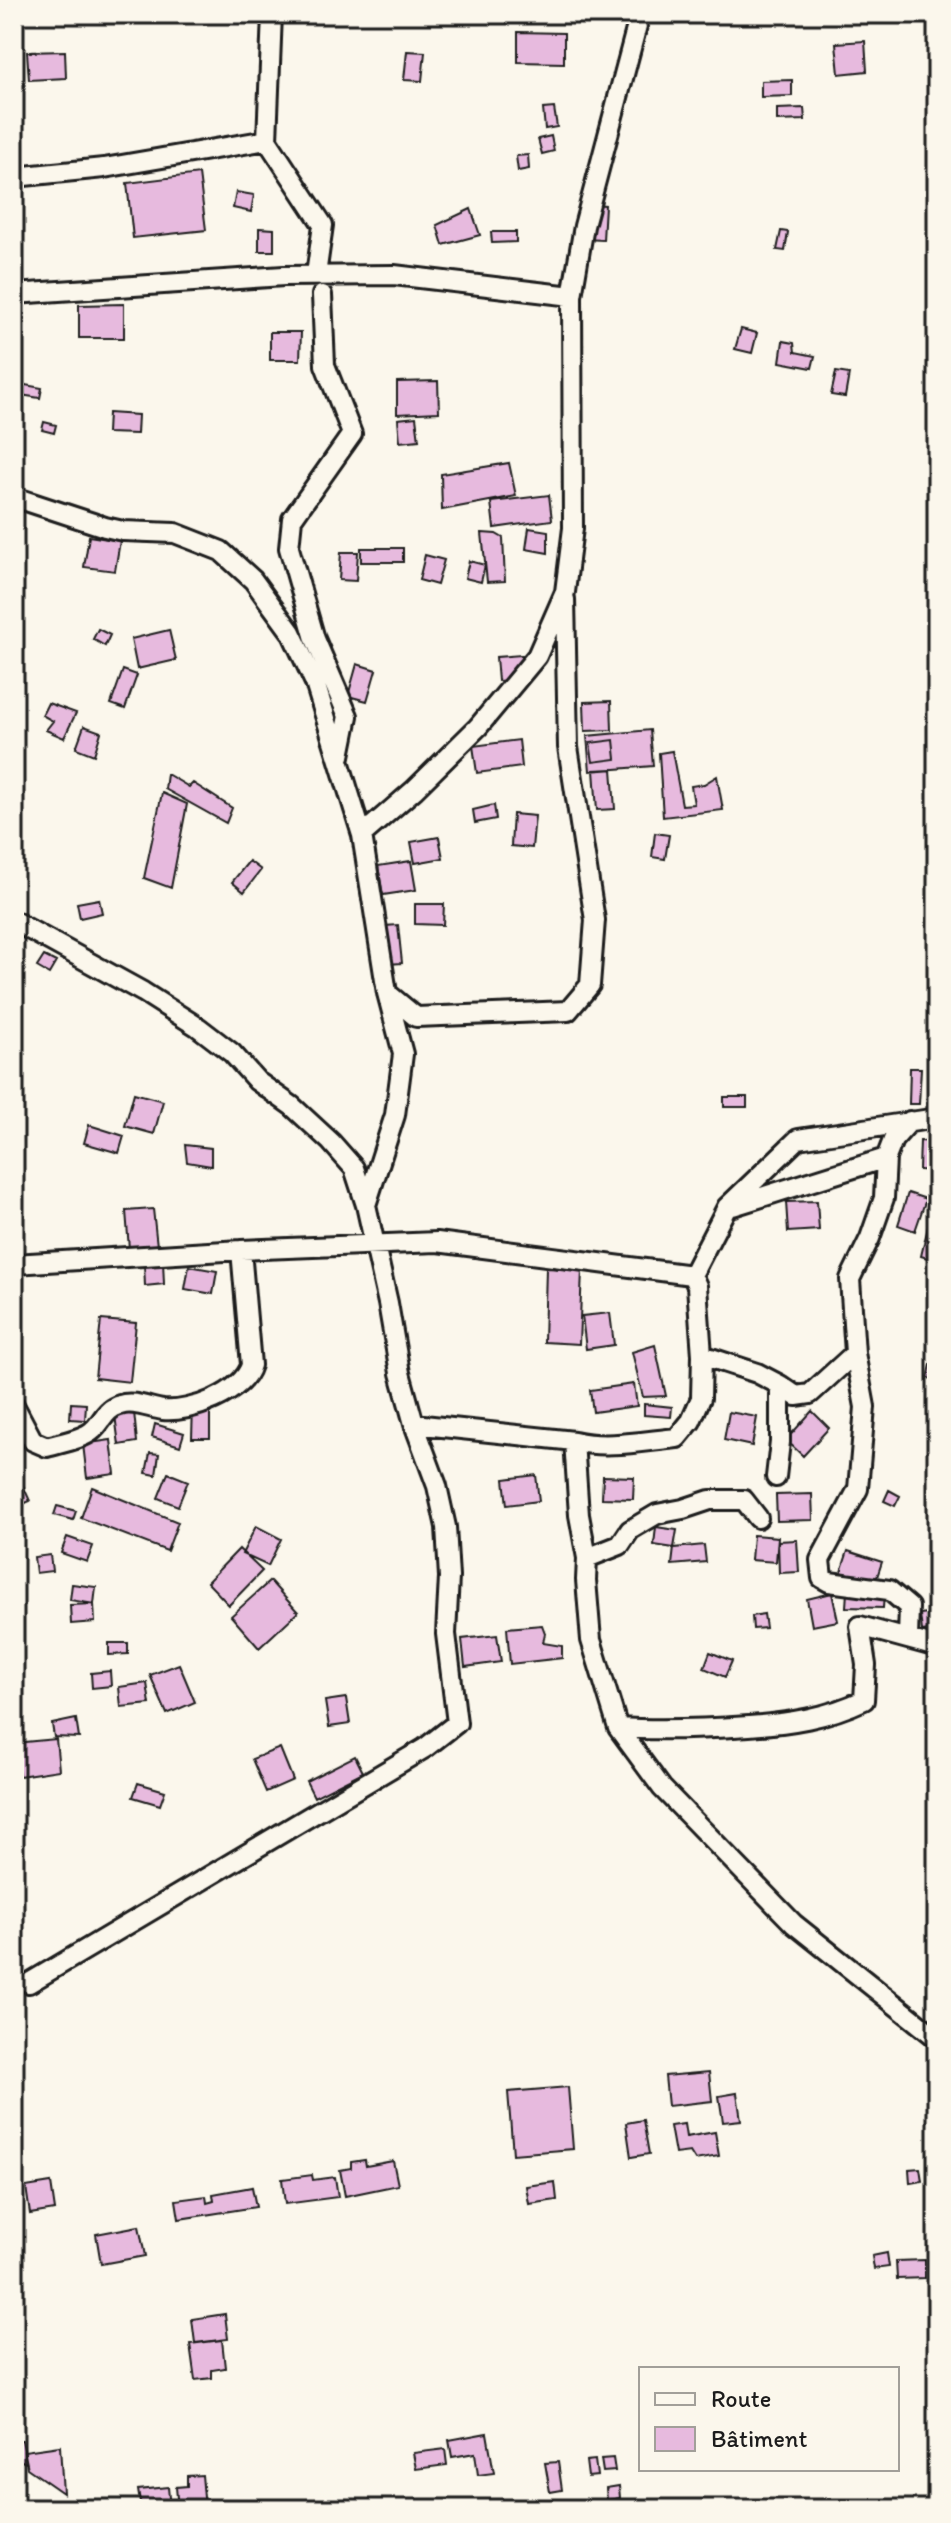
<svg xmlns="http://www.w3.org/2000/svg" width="951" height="2523" font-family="Itim,sans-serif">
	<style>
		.building { fill: #e7bade; stroke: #1c1c1c; stroke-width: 2 }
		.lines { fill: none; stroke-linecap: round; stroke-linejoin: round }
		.street-casing { stroke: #1c1c1c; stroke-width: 24 }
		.street { stroke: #fbf7ec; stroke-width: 18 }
	</style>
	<rect width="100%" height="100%" fill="#fbf7ec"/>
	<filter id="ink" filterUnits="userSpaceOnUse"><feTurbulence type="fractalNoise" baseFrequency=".0125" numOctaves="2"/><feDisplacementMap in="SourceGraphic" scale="16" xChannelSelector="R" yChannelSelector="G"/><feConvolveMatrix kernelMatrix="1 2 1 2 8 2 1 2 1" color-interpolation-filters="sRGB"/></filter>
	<g filter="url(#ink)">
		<path class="building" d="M518 32 564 33V63L518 62Z
			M865 41 867 71 839 74 836 43Z
			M65 51 66 78 29 80 27 52Z
			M407 51 425 52 422 81 404 80Z
			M792 80V96L761 97V81Z
			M554 108 557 127 545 129 543 109Z
			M804 108 805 120 777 121V109Z
			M551 136 554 151 542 154 538 139Z
			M528 155 529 169 518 171 516 156Z
			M199 174 206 230 133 238 127 183Z
			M236 192 254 195 251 212 233 208Z
			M593 204 605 205 603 240 585 239Z
			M471 209 480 235 443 245 437 225Z
			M259 228 274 229V251H259Z
			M781 231 788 232 785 251 777 250Z
			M491 232H516V242L492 243Z
			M124 304V338H79V305Z
			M741 329 757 333 752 353 735 349Z
			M270 332H301L300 360H270Z
			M783 341 794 343 795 352 815 356 812 368 780 362Z
			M836 372 849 374 845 397 831 395Z
			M438 381 439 412 397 414V382Z
			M14 383 42 388 40 398 14 394Z
			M108 413 138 415 137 434 107 433Z
			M416 417 419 440 400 442 398 419Z
			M44 422 56 425 54 433 42 430Z
			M509 463 516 496 442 510 441 474Z
			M549 495 552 520 494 528 491 502Z
			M529 528 548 531V553L526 549Z
			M482 533 496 534 503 538 505 581 487 582Z
			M89 536 120 541 115 571 84 567Z
			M361 548H403V562H361Z
			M341 552H358L356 581 339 580Z
			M425 555 444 560 437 585 419 580Z
			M469 561 485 565 481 582 465 578Z
			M98 629 110 635 105 646 93 639Z
			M169 630 176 660 137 669 131 639Z
			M521 655 523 679 498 681 496 657Z
			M357 664 376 670 367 701 348 696Z
			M123 670 137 675 125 709 111 704Z
			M611 701 612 730 585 731 584 702Z
			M48 703 76 713 64 738 46 730 53 721 42 715Z
			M84 726 101 732 94 755 76 748Z
			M650 730 653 766 590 771 587 736Z
			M519 740 522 767 477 773 473 746Z
			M614 740 616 759 593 762 590 743Z
			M672 751 682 805 694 804 691 786 704 784 717 776 723 810 663 817 659 753Z
			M612 769 615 809 597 810 594 770Z
			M167 774 189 787 193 783 232 808 226 823 165 789Z
			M162 793 187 804 171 888 144 878Z
			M494 805 496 819 475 823 473 810Z
			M513 814 535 816 532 848 511 846Z
			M655 833 669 835 665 859 652 857Z
			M439 837 443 858 415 863 411 842Z
			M249 861 261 870 244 892 232 882Z
			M411 861 416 890 383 895 378 866Z
			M99 899 102 913 80 918 77 903Z
			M415 904H444L443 925 415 924Z
			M398 925 402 963 388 964 385 926Z
			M44 956 56 962 49 974 37 967Z
			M910 1068H921L919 1104H909Z
			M134 1093 163 1101 154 1134 125 1126Z
			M724 1097H747V1107H724Z
			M89 1125 124 1136 119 1153 84 1143Z
			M920 1141 937 1142V1171L919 1170Z
			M185 1145 211 1148V1166L187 1162Z
			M908 1193 926 1199 915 1231 898 1225Z
			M817 1201 819 1230 788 1232 786 1202Z
			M153 1209 157 1246 129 1249 126 1211Z
			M928 1227 937 1229V1261L921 1256Z
			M163 1261 164 1284 145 1286 144 1263Z
			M189 1266 217 1271 213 1294 185 1289Z
			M546 1268 582 1270 579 1344 544 1342Z
			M610 1313 614 1345 586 1349 582 1316Z
			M101 1320 136 1323 130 1382 95 1378Z
			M936 1342H937V1380L928 1378Z
			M655 1345 666 1396 643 1397 632 1352Z
			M634 1384 637 1406 593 1412 590 1390Z
			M71 1403 86 1404 85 1420 70 1419Z
			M644 1404 672 1407 671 1417 644 1415Z
			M193 1406H210V1438H192Z
			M812 1411 829 1428 803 1456 786 1440Z
			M134 1412 137 1442 119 1445 115 1415Z
			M729 1412 757 1417 752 1446 724 1440Z
			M155 1424 184 1433 180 1446 152 1437Z
			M111 1440 115 1474 87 1478 83 1444Z
			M150 1453 159 1454 156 1475 146 1473Z
			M14 1466 30 1501 14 1508Z
			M168 1473 188 1481 178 1506 158 1498Z
			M536 1475 539 1501 507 1505 504 1479Z
			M603 1476 634 1477 633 1499 602 1498Z
			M92 1487 178 1522 167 1551 81 1518Z
			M889 1490 900 1496 895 1506 884 1501Z
			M812 1494 813 1520 777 1521 776 1495Z
			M57 1506 76 1511 73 1520 54 1515Z
			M256 1526 281 1539 268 1566 242 1554Z
			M656 1527 677 1530 674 1548 654 1545Z
			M753 1535 778 1537 776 1562 751 1560Z
			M67 1537 93 1546 87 1562 61 1553Z
			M797 1540 799 1572 779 1573 778 1541Z
			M704 1545 706 1562 672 1565 674 1548Z
			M239 1549 262 1571 229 1605 207 1582Z
			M848 1551 882 1562 874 1586 840 1575Z
			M50 1555 52 1571 36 1573 34 1557Z
			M932 1576H937V1599H933Z
			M270 1581 298 1612 259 1648 231 1616Z
			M72 1584 96 1587 94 1604 70 1600Z
			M847 1592 884 1593 883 1608 846 1607Z
			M832 1593 838 1621 812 1626 807 1599Z
			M94 1604 95 1622 71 1624 70 1605Z
			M937 1612V1629L922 1631 920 1614Z
			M764 1614 766 1628 753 1629 752 1616Z
			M542 1625 545 1633 543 1643 562 1646V1658L510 1664 507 1628Z
			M497 1635 501 1662 465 1667 462 1639Z
			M109 1643H128V1654L109 1655Z
			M710 1652 732 1661 725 1677 704 1668Z
			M179 1664 195 1702 167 1714 150 1675Z
			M110 1671 111 1686 92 1688 91 1673Z
			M147 1683 150 1704 121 1707 119 1687Z
			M346 1698 350 1724 329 1727 325 1701Z
			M76 1719 79 1738 54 1737 52 1724Z
			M56 1739 59 1770 19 1776 14 1743Z
			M280 1748 293 1780 266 1792 252 1759Z
			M355 1756 363 1772 314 1797 306 1781Z
			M138 1783 165 1791 160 1805 133 1797Z
			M709 2072 712 2101 668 2106 665 2076Z
			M568 2087 573 2149 513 2154 508 2092Z
			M737 2093 741 2120 723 2122 719 2096Z
			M643 2120 649 2154 631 2157 626 2123Z
			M684 2124 686 2137 715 2132 719 2156 695 2160 690 2152 675 2154 670 2126Z
			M365 2160 366 2166 393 2161 398 2185 345 2196 340 2170 351 2168V2162Z
			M920 2168 922 2181 910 2183 909 2169Z
			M312 2175 313 2180 335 2177 338 2197 285 2204 282 2179Z
			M555 2182 557 2200 529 2204 526 2186Z
			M51 2183 55 2210 30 2214 26 2187Z
			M252 2187 256 2207 179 2219 176 2200 206 2196 207 2203 214 2201 213 2194Z
			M139 2226 145 2256 101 2264 96 2234Z
			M887 2253 889 2267 874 2269 872 2256Z
			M925 2260V2278L897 2279 896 2261Z
			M225 2314 228 2339 195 2343 192 2319Z
			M222 2340 225 2368 212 2370V2378L195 2380 190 2344Z
			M487 2433 494 2473 478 2475 475 2453 452 2457 449 2440Z
			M14 2440H22L27 2464 15 2457Z
			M60 2446 63 2493 27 2468 24 2451Z
			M445 2449 447 2465 416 2469 413 2453Z
			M613 2458 615 2471 603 2472 601 2459Z
			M595 2460 597 2476 588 2477 586 2461Z
			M558 2462 562 2490 550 2492 545 2463Z
			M202 2475 205 2509H178L176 2487 187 2486V2476Z
			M619 2486 620 2498 607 2500 606 2488Z
			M168 2487 170 2509H141L138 2490Z"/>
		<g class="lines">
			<g class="street-casing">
				<path id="street" d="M272 14 267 140 323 225 316 275
					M14 177 104 168 267 140
					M14 294 284 276 394 275 572 296
					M322 295 325 365 352 434 292 519 289 548 315 639 348 716 340 756
					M14 497 105 527 123 531 175 533 221 551 253 580 291 632 315 683 362 835 387 993 403 1054 395 1115 366 1205
					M362 835 414 790 478 727 537 656 565 592 573 528 572 296 584 226 640 14
					M14 921 143 992 198 1027 232 1053 257 1081 292 1106 331 1142 354 1168 366 1205 388 1303 400 1373 414 1424 437 1486 446 1527 449 1577 446 1634 457 1723 425 1748 29 1983
					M387 993 416 1017 568 1011 590 985 595 920 568 747 565 599
					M886 1158 893 1140 910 1121
					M733 1206 886 1158 884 1198 870 1238 850 1279 855 1353 810 1394 796 1396 780 1385
					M14 1264 241 1250 437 1242 692 1275 727 1207 798 1139 937 1118
					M855 1353 865 1407 858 1489 820 1560 822 1578 829 1582 889 1590 909 1607 908 1638
					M702 1355 757 1373 780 1385V1442L776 1477
					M14 1405 33 1441 47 1447C60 1443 84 1439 93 1430 103 1421 105 1409 120 1405 133 1400 149 1408 163 1410 190 1413 243 1393 251 1365L241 1250
					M414 1424 574 1441 579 1515 587 1558 586 1580 591 1640 618 1728 662 1788 794 1924 933 2035
					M574 1441C606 1449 644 1441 677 1438L691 1421 701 1398 702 1355 697 1286 692 1275
					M587 1558 620 1545 630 1530 657 1514 683 1509 710 1500H744L758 1518
					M618 1728C663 1731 705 1729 749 1726 790 1723 826 1718 864 1700L866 1665 860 1626 937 1647"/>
			</g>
			<use href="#street" class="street"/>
		</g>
	</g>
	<rect width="951" height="2523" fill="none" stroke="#fbf7ec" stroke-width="48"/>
	<rect x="24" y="24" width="903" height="2475" fill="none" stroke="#1c1c1c" stroke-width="3" filter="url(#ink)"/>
	<rect x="639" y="2367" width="260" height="104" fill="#fbf7ec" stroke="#a29f99" stroke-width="2"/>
	<rect x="655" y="2393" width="40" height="12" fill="#fbf7ec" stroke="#a29f99" stroke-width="2"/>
	<text x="711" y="2407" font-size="24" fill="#1c1c1c">Route</text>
	<rect x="655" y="2427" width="40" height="24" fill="#e7bade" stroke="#a29f99" stroke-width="2"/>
	<text x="711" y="2447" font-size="24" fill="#1c1c1c">Bâtiment</text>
</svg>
